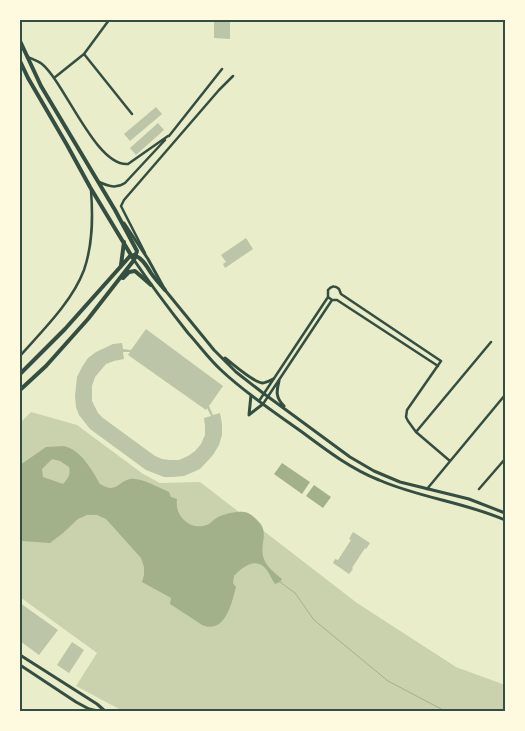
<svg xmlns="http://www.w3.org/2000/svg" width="525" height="731" font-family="'Source Sans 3',sans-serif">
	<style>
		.green { fill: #cad2ad }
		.water { fill: #a3b18a; fill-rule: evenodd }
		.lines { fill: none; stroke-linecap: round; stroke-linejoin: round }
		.stream { stroke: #a3b18a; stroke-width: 1 }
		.building { fill: #bcc5a7; fill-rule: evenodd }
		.minor { stroke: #344e41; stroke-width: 2.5 }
		.tertiary { stroke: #344e41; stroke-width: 3 }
		.secondary { stroke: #344e41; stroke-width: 4 }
		.neatline { fill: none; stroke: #344e41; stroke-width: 2 }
	</style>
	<rect width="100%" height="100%" fill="#e9edc9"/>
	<path class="green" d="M31 412 77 425 143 474 160 483 200 482 357 603 456 667 505 685V711H123L76 686 97 653 20 597V423Z"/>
	<path class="water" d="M64 446C81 450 92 470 100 484 117 494 117 482 130 479 141 477 159 488 169 492L171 497 177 499C176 508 178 514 184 520 191 527 200 528 209 524 212 522 214 519 218 517 225 514 236 511 244 512 249 512 254 517 257 520 270 532 260 542 263 556 265 566 275 573 282 579L280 582 275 584C271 578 268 570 263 566 253 558 240 569 234 576L233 583 236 587C232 601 226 635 202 625 200 624 198 622 196 621 187 615 178 609 170 604L171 598 142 582 144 575V567L141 558 106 519 97 515H87L78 519 63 533 50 543 22 541 20 539V465L46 447ZM52 459 60 461 69 467C71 475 68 478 63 484L43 477 42 469Z
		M282 463 310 482 302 494 274 474Z
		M314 485 331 497 323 508 306 496Z"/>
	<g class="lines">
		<path class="stream" d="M280 582 295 593 314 620 388 681 445 711"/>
	</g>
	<path class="building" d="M214 20H230V39L214 38Z
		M156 107 162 114 130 141 124 134Z
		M158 123 164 130 136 155 130 148Z
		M246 238 253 249 225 268 223 264 226 262 221 255Z
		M146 329 223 386 209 406 213 415 220 413 222 424V435L219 445 213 455 200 469 184 476 173 477H164L146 470 90 429 79 415 76 407 75 396 77 377 82 367 88 358 96 352 113 344 122 343 123 349 131 350ZM123 352H130L128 355 206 410 207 408 211 416 204 418 205 426V435L201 444 195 451 188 456 179 460H170L162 459 155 456 103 418 98 413 92 401V386L95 377 106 364 114 361 124 359Z
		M353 532 370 543 366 549 365 548 352 568 353 569 349 574 333 563 335 559 338 560 351 540 349 539Z
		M20 603 58 630 39 655 20 641Z
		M72 642 84 650 69 673 57 665Z"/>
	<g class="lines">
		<path class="minor" d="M84 54 132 114
			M28 57C32 59 38 61 42 64 65 83 96 167 128 164L168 136
			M54 78 84 54 109 20
			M169 136 222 69
			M99 182C108 186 116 189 125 183L165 140
			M145 253 124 212 121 206 124 200 219 90 233 76
			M328 297 332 300H337L438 366
			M20 356C42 331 72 302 84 270 93 244 93 217 91 190
			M259 401 328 297V290C331 286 335 285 339 289L341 294 441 361 407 410 406 417 408 421 416 432 450 461
			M263 404 332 300
			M416 432 491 342
			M427 489 505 395
			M479 489 505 459"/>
		<path class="tertiary" d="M124 223 148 259 165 290 214 350 236 372 263 393 350 457 374 471 400 482 469 499 505 513
			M134 260C151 285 169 309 188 333 199 345 209 359 221 370 245 393 274 412 302 432 326 450 351 469 379 480 420 498 464 502 505 520
			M225 358C233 364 253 382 262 383 266 383 269 381 273 379
			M279 381C276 392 276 398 284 406
			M250 414 263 404
			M249 415 251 395
			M20 655 97 704 105 711
			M20 665 76 702 89 709 98 711"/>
		<path class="secondary" d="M20 41 41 86 115 210 137 251 134 260 88 319 46 366 20 390
			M20 61 28 78 67 145 90 187 134 260
			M134 255C142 258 146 265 151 273 155 279 160 284 165 290
			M121 265 124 242
			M123 278 129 272 135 271 151 285
			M20 374 65 329 131 255"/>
	</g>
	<rect width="525" height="731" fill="none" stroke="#fefae0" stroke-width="42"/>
	<rect x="21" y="21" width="483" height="689" class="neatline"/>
</svg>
